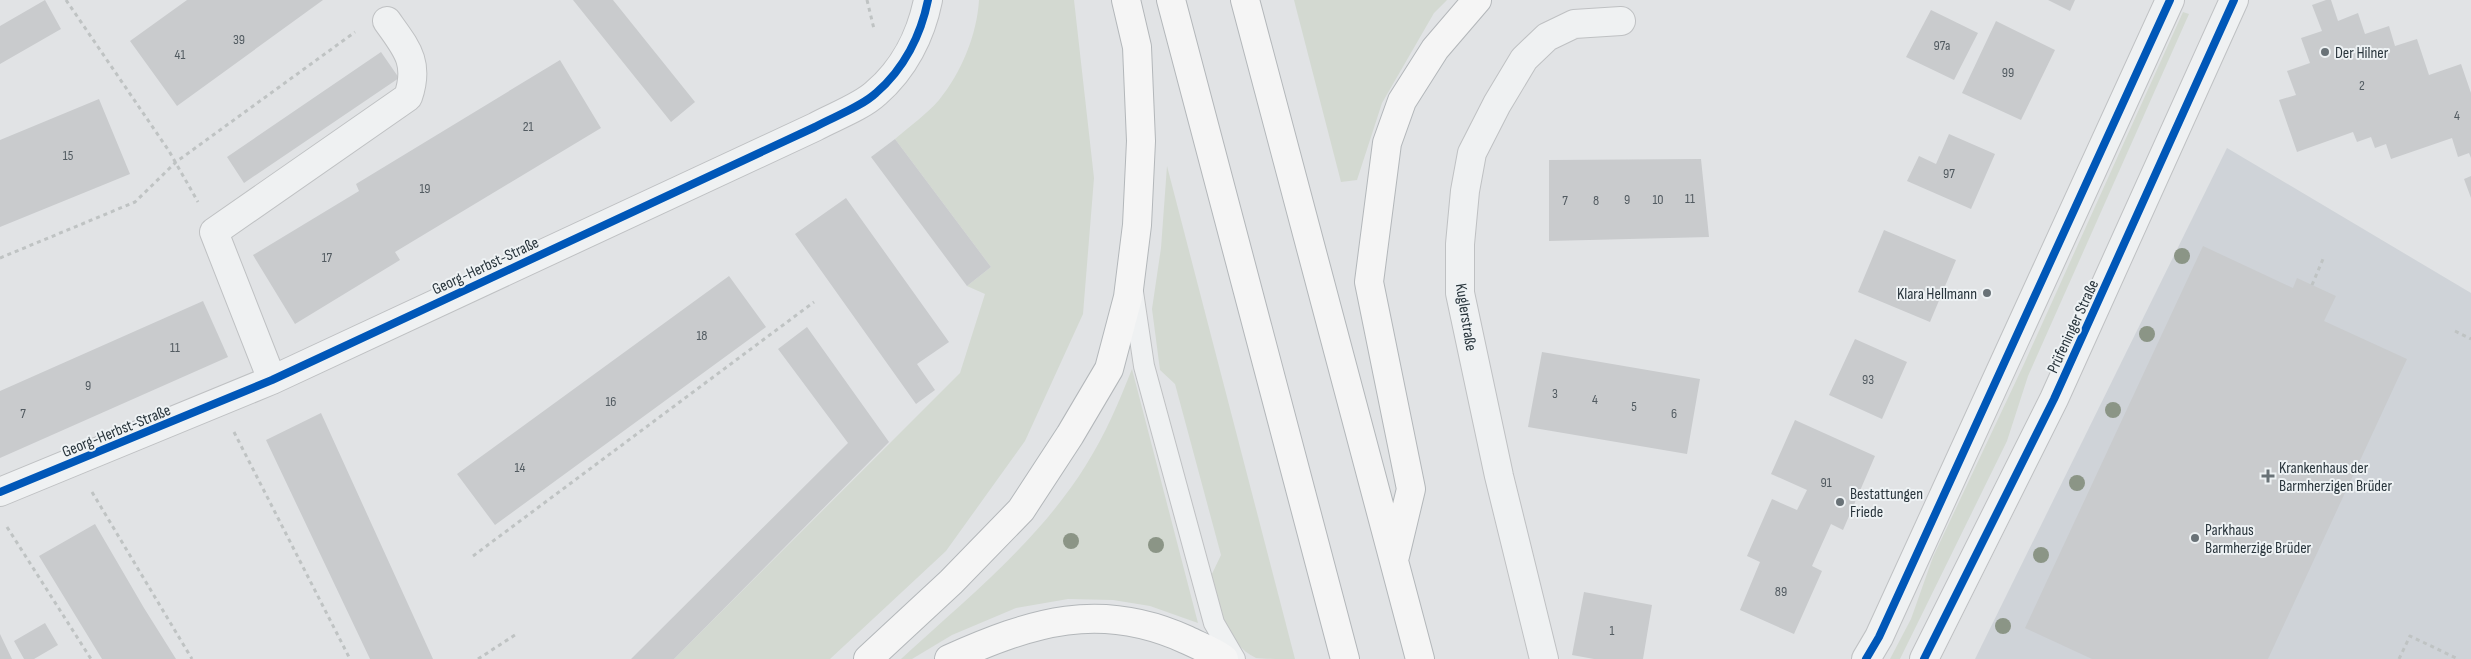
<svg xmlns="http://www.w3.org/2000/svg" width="2471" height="659" font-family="'Sofia Sans Condensed',sans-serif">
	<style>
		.built { fill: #cfd3d8 }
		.green { fill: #d3d9d1 }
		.building { fill: #c9cbcd }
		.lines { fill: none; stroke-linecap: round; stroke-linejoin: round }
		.service-casing { stroke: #bfc1c3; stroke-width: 22 }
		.minor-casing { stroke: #bfc1c3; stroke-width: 30 }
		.tertiary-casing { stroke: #bfc1c3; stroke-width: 30 }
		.motorway-casing { stroke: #b3b7ba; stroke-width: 30 }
		.path { stroke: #bfc3c3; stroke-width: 3; stroke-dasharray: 4 4; stroke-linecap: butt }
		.service { stroke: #eff1f2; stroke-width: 20 }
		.minor { stroke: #eff1f2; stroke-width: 28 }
		.tertiary { stroke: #eff1f2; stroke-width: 28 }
		.motorway { stroke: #f5f5f5; stroke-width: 28 }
		.cycleway-casing { stroke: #eef2f4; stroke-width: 11 }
		.cycleway { stroke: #0057b8; stroke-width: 8 }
		.tree { fill: #8b9586 }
		.poi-dot { fill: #697277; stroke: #eef2f4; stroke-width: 2 }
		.labels { text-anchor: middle; stroke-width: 4; stroke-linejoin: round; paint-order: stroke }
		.number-label { font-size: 14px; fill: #525b61 }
		.poi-label { font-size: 16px; fill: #29353c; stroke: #eef2f4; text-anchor: start }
		.street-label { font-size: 16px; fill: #29353c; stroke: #eef2f4 }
	</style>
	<rect width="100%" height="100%" fill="#e1e3e5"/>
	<path class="built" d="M2227 148 2471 293V659H1975Z"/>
	<path class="green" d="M979 0H1074L1094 178 1083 314 1025 441 946 551 830 659H674L960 373 985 294 967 286 991 267 895 139C909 127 927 114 939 100 961 73 977 35 979 0Z
		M1294 0H1447L1434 13 1382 103 1357 180 1341 182Z
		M2183 12 2189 14 2028 376 2007 441 1900 659H1890L1911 619 1933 557 2024 364Z
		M1167 166 1295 659C1284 659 1265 659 1256 658 1226 644 1220 606 1210 578L1221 555 1175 384 1160 370 1152 309 1161 248Z
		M1132 369 1198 623 1150 606 1113 600 1068 599 1016 608 952 635 912 659H901C966 599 1039 541 1086 465 1105 435 1119 402 1132 369Z"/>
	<path class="building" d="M45 0 61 29 0 64V26Z
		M187 0H323L177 106 130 41Z
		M573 0H613L695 102 671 122Z
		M2048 0H2075L2070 11Z
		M2326 0H2331L2338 21 2358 13 2365 34 2389 26 2395 46 2417 39 2429 75 2461 64 2471 93V158L2469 153 2458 157 2452 138 2391 159 2386 144 2375 148 2371 137 2357 142 2353 132 2297 152 2279 100 2296 95 2287 71 2310 63 2301 38 2322 31 2312 5Z
		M1931 10 1978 33 1954 80 1906 57Z
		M1996 21 2055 50 2021 120 1962 93Z
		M381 52 399 78 244 183 227 157Z
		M560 60 601 128 395 252 400 260 295 324 253 255 359 191 356 184Z
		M99 99 130 174 0 227V140Z
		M1949 134 1995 154 1971 209 1907 181 1919 156 1936 164Z
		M895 139 991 267 967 286 871 157Z
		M1701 159 1709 237 1549 241V160Z
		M2471 176V198L2464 179Z
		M846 198 949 342 917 364 935 390 916 404 795 234Z
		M1884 230 1956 260 1930 322 1858 292Z
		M2203 246 2293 288 2297 278 2336 296 2324 321 2407 359 2268 659H2092L2025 628Z
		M729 276 766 327 495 525 457 474Z
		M203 301 228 357 0 458V391Z
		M807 327 889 442 674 659H631L848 443 778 349Z
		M1855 339 1907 362 1882 419 1829 395Z
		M1542 352 1700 379 1687 454 1528 427Z
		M321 413 433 659H370L266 440Z
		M1795 420 1875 456 1843 530 1831 524 1812 566 1822 571 1794 634 1740 610 1760 562 1747 556 1772 499 1797 510 1807 490 1771 474Z
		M95 524 144 608 176 659H102L39 556Z
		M1584 592 1652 605 1643 659H1594L1572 655Z
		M45 623 58 645 34 659H24L14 641Z
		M0 634 12 659H0Z"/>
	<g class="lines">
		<g class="service-casing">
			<path id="service" d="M1133 292 1144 366 1214 623 1235 659"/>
		</g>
		<g class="minor-casing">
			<path id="minor" d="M272 380 214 232 408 97C420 62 406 48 387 21
				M0 492 272 380 815 127C833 117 861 107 876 93 904 69 921 35 928 0
				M1544 659 1499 476 1460 293V244L1465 191 1472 153 1497 104 1524 59 1547 37 1574 24 1621 21"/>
		</g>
		<g class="tertiary-casing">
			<path id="tertiary" d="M1866 659 1879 637 2170 0
				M1924 659 2054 399 2234 0"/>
		</g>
		<g class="motorway-casing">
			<path id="motorway" d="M1171 0 1345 659
				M1245 0 1420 659
				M1395 556 1411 489 1369 282 1387 143 1402 101 1435 49 1477 0
				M868 659 951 582 1021 510 1070 435 1109 369 1128 297 1137 225 1141 141 1137 47 1126 0
				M949 659C1032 622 1100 600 1187 640 1199 646 1213 651 1224 659"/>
		</g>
		<path class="path" d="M66 0 169 151 198 202
			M867 0 874 29
			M0 258 135 202 176 162 355 32
			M2312 285 2323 259
			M2455 331 2471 339
			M234 432 350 659
			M92 492 192 659
			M7 527 91 659
			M473 556 814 302
			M478 659 518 633
			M2399 659 2410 636 2458 659"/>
		<use href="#service" class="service"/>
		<use href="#minor" class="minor"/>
		<use href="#tertiary" class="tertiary"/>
		<use href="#motorway" class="motorway"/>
		<g class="cycleway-casing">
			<path id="cycleway" d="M0 492 272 380 815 127C833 117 861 107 876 93 904 69 921 35 928 0
				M1866 659 1879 637 2170 0
				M1924 659 2054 399 2234 0"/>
		</g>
		<use href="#cycleway" class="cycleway"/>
	</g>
	<g class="tree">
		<circle cx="2182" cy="256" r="8"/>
		<circle cx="2147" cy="334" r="8"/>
		<circle cx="2113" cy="410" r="8"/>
		<circle cx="2077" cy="483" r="8"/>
		<circle cx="1071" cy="541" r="8"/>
		<circle cx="1156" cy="545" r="8"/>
		<circle cx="2041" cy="555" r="8"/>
		<circle cx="2003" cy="626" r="8"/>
	</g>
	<g class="poi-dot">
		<circle cx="2325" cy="52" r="5"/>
		<circle cx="1987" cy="293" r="5"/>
		<path d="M2265.5 468.5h5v5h5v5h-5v5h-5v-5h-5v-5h5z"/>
		<circle cx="1840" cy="502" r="5"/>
		<circle cx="2195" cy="538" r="5"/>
	</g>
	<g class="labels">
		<g class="number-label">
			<text x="239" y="44">39</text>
			<text x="1942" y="50">97a</text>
			<text x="180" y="59">41</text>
			<text x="2008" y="77">99</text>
			<text x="2362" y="90">2</text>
			<text x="2457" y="120">4</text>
			<text x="528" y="131">21</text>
			<text x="68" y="160">15</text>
			<text x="1949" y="178">97</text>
			<text x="425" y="193">19</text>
			<text x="1690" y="203">11</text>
			<text x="1627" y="204">9</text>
			<text x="1658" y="204">10</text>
			<text x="1565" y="205">7</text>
			<text x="1596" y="205">8</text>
			<text x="327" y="262">17</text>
			<text x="702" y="340">18</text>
			<text x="175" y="352">11</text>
			<text x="1868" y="384">93</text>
			<text x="88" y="390">9</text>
			<text x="1555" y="398">3</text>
			<text x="1595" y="404">4</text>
			<text x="611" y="406">16</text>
			<text x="1634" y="411">5</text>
			<text x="23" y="418">7</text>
			<text x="1674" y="418">6</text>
			<text x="520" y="472">14</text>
			<text x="1826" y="487">91</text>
			<text x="1781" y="596">89</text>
			<text x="1612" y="635">1</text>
		</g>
		<g class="poi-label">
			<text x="2335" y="58">Der Hilner</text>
			<text x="1977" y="299" text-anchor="end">Klara Hellmann</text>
			<text x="2279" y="473">Krankenhaus der<tspan x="2279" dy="18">Barmherzigen Brüder</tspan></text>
			<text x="1850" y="499">Bestattungen<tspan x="1850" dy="18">Friede</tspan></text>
			<text x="2205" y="535">Parkhaus<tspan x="2205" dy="18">Barmherzige Brüder</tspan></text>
		</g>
		<g class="street-label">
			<text transform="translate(485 265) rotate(-25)" y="6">Georg-Herbst-Straße</text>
			<text transform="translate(1467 317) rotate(81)" y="6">Kuglerstraße</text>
			<text transform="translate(2072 326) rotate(-65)" y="6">Prüfeninger Straße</text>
			<text transform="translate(116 430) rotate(-22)" y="6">Georg-Herbst-Straße</text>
		</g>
	</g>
</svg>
